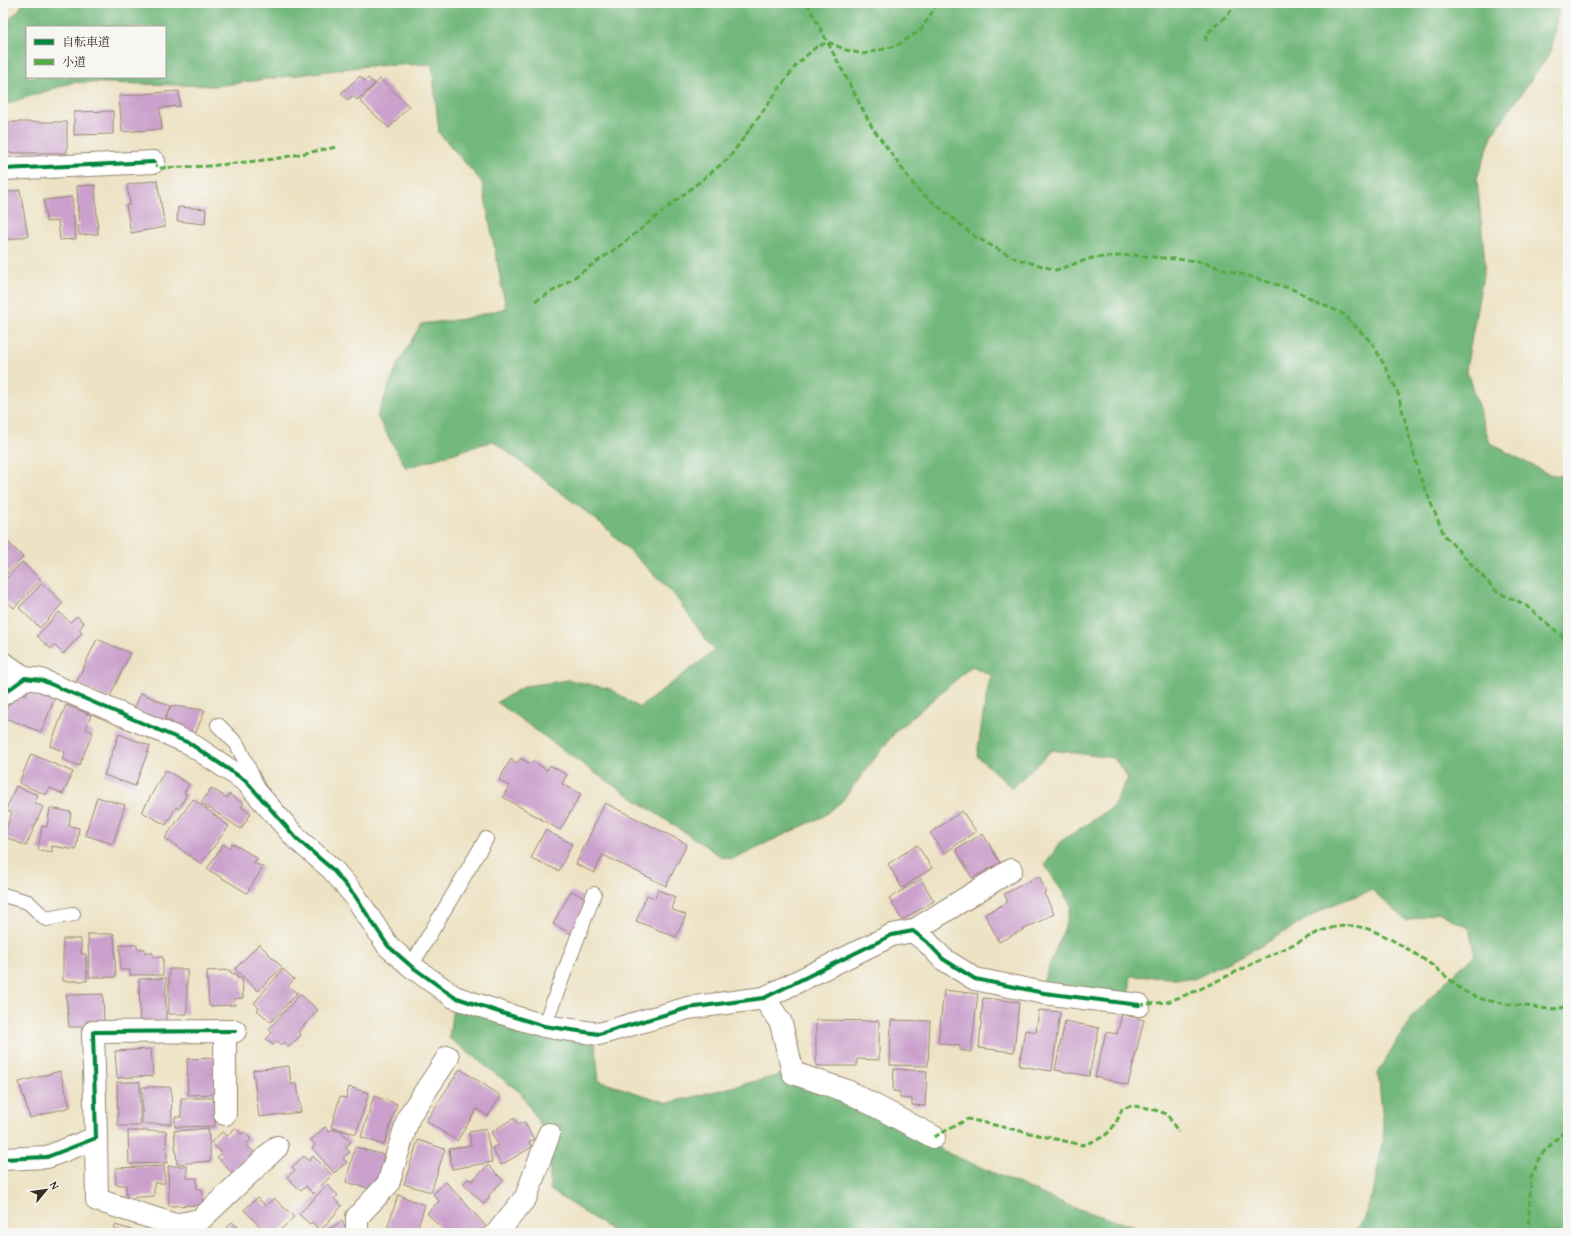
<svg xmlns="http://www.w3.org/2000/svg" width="1571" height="1236" font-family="'Gentium Book Plus','Noto Serif JP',serif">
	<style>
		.forest { fill: #72b87c; stroke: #56714d; fill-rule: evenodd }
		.building { fill: #cba0cc }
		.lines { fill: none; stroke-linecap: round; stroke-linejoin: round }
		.service-casing { stroke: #948670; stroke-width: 16 }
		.minor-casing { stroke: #948670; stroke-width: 24 }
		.service { stroke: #fff; stroke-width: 14 }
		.minor { stroke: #fff; stroke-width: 22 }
		.quiet { stroke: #55ab43; stroke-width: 3; stroke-dasharray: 6 3; stroke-linecap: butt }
		.cycleway-casing { stroke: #f6f6f2; stroke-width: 6 }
		.cycleway { stroke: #00873e; stroke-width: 4 }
	</style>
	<rect width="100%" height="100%" fill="#f6f6f2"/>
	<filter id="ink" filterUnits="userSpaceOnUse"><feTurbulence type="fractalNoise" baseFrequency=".025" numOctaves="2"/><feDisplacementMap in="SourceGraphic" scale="8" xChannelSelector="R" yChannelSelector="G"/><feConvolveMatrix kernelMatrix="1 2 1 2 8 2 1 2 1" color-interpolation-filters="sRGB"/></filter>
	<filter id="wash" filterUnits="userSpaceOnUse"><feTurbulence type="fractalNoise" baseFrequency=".012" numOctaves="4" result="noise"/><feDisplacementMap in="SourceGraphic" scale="16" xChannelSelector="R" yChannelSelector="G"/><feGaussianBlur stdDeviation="0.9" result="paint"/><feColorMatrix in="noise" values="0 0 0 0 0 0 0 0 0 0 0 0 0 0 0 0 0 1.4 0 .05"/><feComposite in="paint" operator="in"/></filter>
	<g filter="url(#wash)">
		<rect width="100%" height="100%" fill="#ede2c3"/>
		<path class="forest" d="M23 3H1559L1551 52 1493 133 1477 178 1485 264 1466 369 1490 443 1548 474 1568 477V1233H1357L1373 1195 1384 1131 1378 1073 1411 1018 1447 980 1475 955 1469 928 1438 912 1407 921 1372 890 1327 907 1261 946 1194 979 1131 976 1128 998 1042 984 1065 927 1071 905 1045 865 1061 841 1112 808 1128 778 1114 758 1052 750 1012 788 977 756 985 702 991 675 972 666 896 731 841 802 824 816 732 859 722 857 595 773 497 702 525 686 569 680 611 689 639 708 714 651 673 593 602 524 493 441 406 468 377 416 398 364 421 324 464 319 506 308 482 182 439 133 432 64 367 66 215 86 74 82 3 105V25L19 10ZM27 27H165V77H27Z
			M453 1007 595 1044 599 1081 668 1103 781 1075 846 1098 948 1153 1067 1205 1152 1233H609L610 1229 550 1190V1140L521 1093 449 1038Z"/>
		<g id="blocks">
			<path class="building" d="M360 76 365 81 368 78 375 84 357 100 353 96 347 100 341 93Z
				M380 79 409 106 389 128 360 101Z
				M179 91 180 106 160 108 162 129 122 132 119 96Z
				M113 111V134L74 135V112Z
				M8 122H67V153H8Z
				M157 180 165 227 131 233 126 205 130 204 127 185Z
				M95 185 98 234 79 235 77 186Z
				M20 190 28 236 6 240 3 226V193Z
				M72 197 76 239 60 240 58 221 46 222 44 200Z
				M178 207 206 209 205 224 177 221Z
				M3 537 23 557 3 578Z
				M22 562 41 580 14 608 3 598V582Z
				M42 583 63 603 40 628 19 608Z
				M59 612 70 622 77 616 84 623 79 630 82 633 63 654 54 645 51 649 37 636Z
				M97 639 130 653 109 699 76 683Z
				M29 687 55 698 41 732 3 717 11 699 14 700 18 691 26 695Z
				M141 693 170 706 163 723 134 709Z
				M66 705 91 715 86 729 93 732 79 766 62 759 65 752 50 746Z
				M171 706 205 710 194 737 170 727 172 722 165 719Z
				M119 734 150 746 135 786 104 775Z
				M31 754 73 772 63 794 50 788 46 795 19 783Z
				M521 758 530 764 532 761 547 770 550 765 567 775 562 784 581 794 560 830 503 797 509 786 499 780 511 759 517 763Z
				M165 770 189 784 184 793 187 794 179 809 176 807 166 825 142 812Z
				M16 786 38 795 35 803 43 807 26 846 3 836 12 813 6 810Z
				M211 788 227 798 229 794 244 804 241 807 251 813 241 829 201 803Z
				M97 797 125 805 113 844 85 835Z
				M193 799 229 826 201 864 165 838Z
				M605 803 687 844 666 886 603 855 594 873 576 864Z
				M50 808 71 812 69 826 79 828 76 850 52 846V852L38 850 42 826 47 827Z
				M962 811 976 831 945 853 930 833Z
				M545 830 572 844 559 871 531 858Z
				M983 834 1000 863 972 878 956 849Z
				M232 843 257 858 254 863 263 867 247 893 207 869 223 844 229 848Z
				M917 845 932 868 902 888 888 864Z
				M1039 876 1046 892 1044 893 1054 914 999 942 985 914 1008 902 1004 894Z
				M921 879 934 901 902 920 889 898Z
				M658 890 675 897 671 909 686 915 676 937 636 921 647 895 655 898Z
				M571 891 589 900 572 934 553 924Z
				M88 934H114L116 977H89Z
				M63 939H81V954H86L87 981H63Z
				M259 944 282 967 258 991 235 969Z
				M120 945H137V949H145V953H153V957H163V975H130V970H120Z
				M169 969H187V1014H169Z
				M283 969 294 979 288 986 297 993 271 1022 257 1010 259 1008 254 1003Z
				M230 970 231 974H237V978H242L243 998 234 999 235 1005 209 1006 207 971Z
				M166 978V1022L140 1023 139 979Z
				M944 990 978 994 971 1052 960 1050V1046L938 1043Z
				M103 994 104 1021H86V1027H69L66 995Z
				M300 994 318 1010 298 1032 301 1035 289 1047 284 1042 281 1045 277 1041 273 1045 266 1039 272 1033 269 1029Z
				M983 998 1019 1002 1014 1052 979 1048Z
				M1039 1010 1060 1012 1052 1071 1019 1066 1025 1030 1036 1032Z
				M1122 1014 1144 1020 1128 1085 1095 1077 1106 1032 1117 1034Z
				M816 1020 879 1021V1060L857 1059V1066H816Z
				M891 1020 930 1021 928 1066 890 1065Z
				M1065 1021 1099 1028 1089 1076 1055 1070Z
				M151 1049 153 1076 117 1078 115 1051Z
				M215 1058 216 1094 188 1095 187 1059Z
				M289 1066 291 1084H297L301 1112 259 1117 253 1070Z
				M460 1069 501 1096 488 1116 477 1109 457 1141 426 1121Z
				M894 1069 927 1071 925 1106 912 1105V1099L900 1098V1092L893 1091Z
				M60 1071 70 1107 30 1118 19 1082Z
				M117 1082H140V1126H118Z
				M142 1087H171L172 1124H142Z
				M349 1087 369 1093 356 1134 331 1127 340 1097 346 1098Z
				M374 1096 397 1104 384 1145 361 1137Z
				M181 1098H214L215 1126 175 1127V1117H181Z
				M514 1118 518 1125 524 1122 534 1139 529 1142 532 1147 501 1165 492 1148 498 1145 491 1132Z
				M325 1127 329 1132 332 1129 342 1132 351 1142 345 1147 350 1152 343 1158 347 1162 334 1173 312 1148 315 1145 311 1140Z
				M208 1128 211 1161 177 1164 174 1131Z
				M235 1128 241 1134 244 1132 251 1139 246 1145 255 1153 233 1174 217 1157 222 1153 211 1142 222 1132 227 1136Z
				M486 1129 492 1162 452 1169 449 1149 471 1145 469 1132Z
				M128 1131H166L167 1163 129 1164Z
				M418 1140 445 1149 431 1192 404 1184Z
				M355 1147 384 1155 375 1190 346 1182Z
				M304 1156 309 1161 313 1156 332 1175 313 1194 306 1186 301 1191 287 1177 295 1170 292 1167Z
				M488 1165 503 1180 488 1196 490 1197 484 1204 463 1184 468 1179 472 1181Z
				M164 1166 165 1183H154V1196L127 1198 126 1185H116L115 1168Z
				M168 1166H187V1178H197V1189H202L203 1205 169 1206Z
				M446 1182 486 1226 478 1233H446L427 1213 439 1201 433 1194Z
				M327 1185 338 1195 334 1199 342 1206 320 1231 312 1222 310 1224 299 1214Z
				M398 1195 425 1205 416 1233 386 1232Z
				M257 1198 266 1206 274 1198 294 1217 277 1233H266L244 1210Z
				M342 1221 347 1230 344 1231V1233H322Z
				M232 1222 244 1233H222Z
				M115 1225 142 1233H113Z"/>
		</g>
	</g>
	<g filter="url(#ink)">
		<use href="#blocks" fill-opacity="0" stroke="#948670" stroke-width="1"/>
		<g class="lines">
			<g class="service-casing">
				<path id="service" d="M218 725 237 744 258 788
					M3 895 28 902 46 919 73 914
					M411 966 486 839
					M544 1026 594 894"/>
			</g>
			<g class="minor-casing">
				<path id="minor" d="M3 169 154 162
					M3 663 25 678
					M3 694 25 678 41 680 189 743 246 781 297 839 332 869 355 896 388 946 411 966 454 997 505 1014 544 1026 599 1034 688 1008 764 998 892 935 913 931 927 942 943 959 975 979 1044 993 1139 1005
					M913 931 1011 870
					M764 998 781 1023 793 1073 847 1091 934 1137
					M225 1031V1114
					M96 1138 97 1200 175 1225 200 1220 277 1147
					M3 1159 47 1157 96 1138 93 1032 235 1031
					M357 1233V1217L388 1184 409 1116 448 1057
					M497 1233 526 1197 549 1134"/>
			</g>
			<use href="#service" class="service"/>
			<use href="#minor" class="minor"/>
			<path class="quiet" d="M807 3 872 127 917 189 974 236 1014 258 1056 270 1092 258 1132 255 1197 261 1292 289 1343 314 1373 344 1397 390 1419 474 1444 535 1497 592 1524 604 1568 641
				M1206 41V35C1215 24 1230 16 1235 3
				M154 162 158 168 209 166 274 159 337 147
				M535 301 560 287 621 245 729 158 797 64 816 47 828 42 846 50 863 54 896 46 921 30 938 3
				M1139 1005 1167 1002 1196 991 1321 931C1334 927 1346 924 1360 927 1380 930 1420 956 1437 969 1449 978 1458 989 1473 996 1484 1001 1513 1005 1526 1006 1541 1008 1555 1011 1568 1006
				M934 1137 968 1119 1082 1145C1106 1138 1113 1132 1122 1109 1134 1102 1155 1110 1167 1114L1178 1132
				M1528 1233 1531 1178 1540 1156 1568 1127"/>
			<g class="cycleway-casing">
				<path id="cycleway" d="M3 169 154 162
					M3 694 25 678 41 680 189 743 246 781 297 839 332 869 355 896 388 946 411 966 454 997 505 1014 544 1026 599 1034 688 1008 764 998 892 935 913 931 927 942 943 959 975 979 1044 993 1139 1005
					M3 1159 47 1157 96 1138 93 1032 235 1031"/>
			</g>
			<use href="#cycleway" class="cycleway"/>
		</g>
	</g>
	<rect width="1571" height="1236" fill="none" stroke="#f6f6f2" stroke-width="16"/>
	<rect x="26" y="26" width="140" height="52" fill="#f6f6f2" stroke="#aba49d"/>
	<rect x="34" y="39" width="20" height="6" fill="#00873e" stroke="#aba49d"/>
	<text x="62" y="46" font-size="12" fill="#3b2a1e">自転車道</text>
	<rect x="34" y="59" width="20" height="6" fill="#55ab43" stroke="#aba49d"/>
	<text x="62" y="66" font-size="12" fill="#3b2a1e">小道</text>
	<g transform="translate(46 1190) rotate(61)" stroke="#f6f6f2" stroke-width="3" paint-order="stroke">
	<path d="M0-3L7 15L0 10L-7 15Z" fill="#3b2a1e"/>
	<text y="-6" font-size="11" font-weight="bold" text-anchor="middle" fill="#3b2a1e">N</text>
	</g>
</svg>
